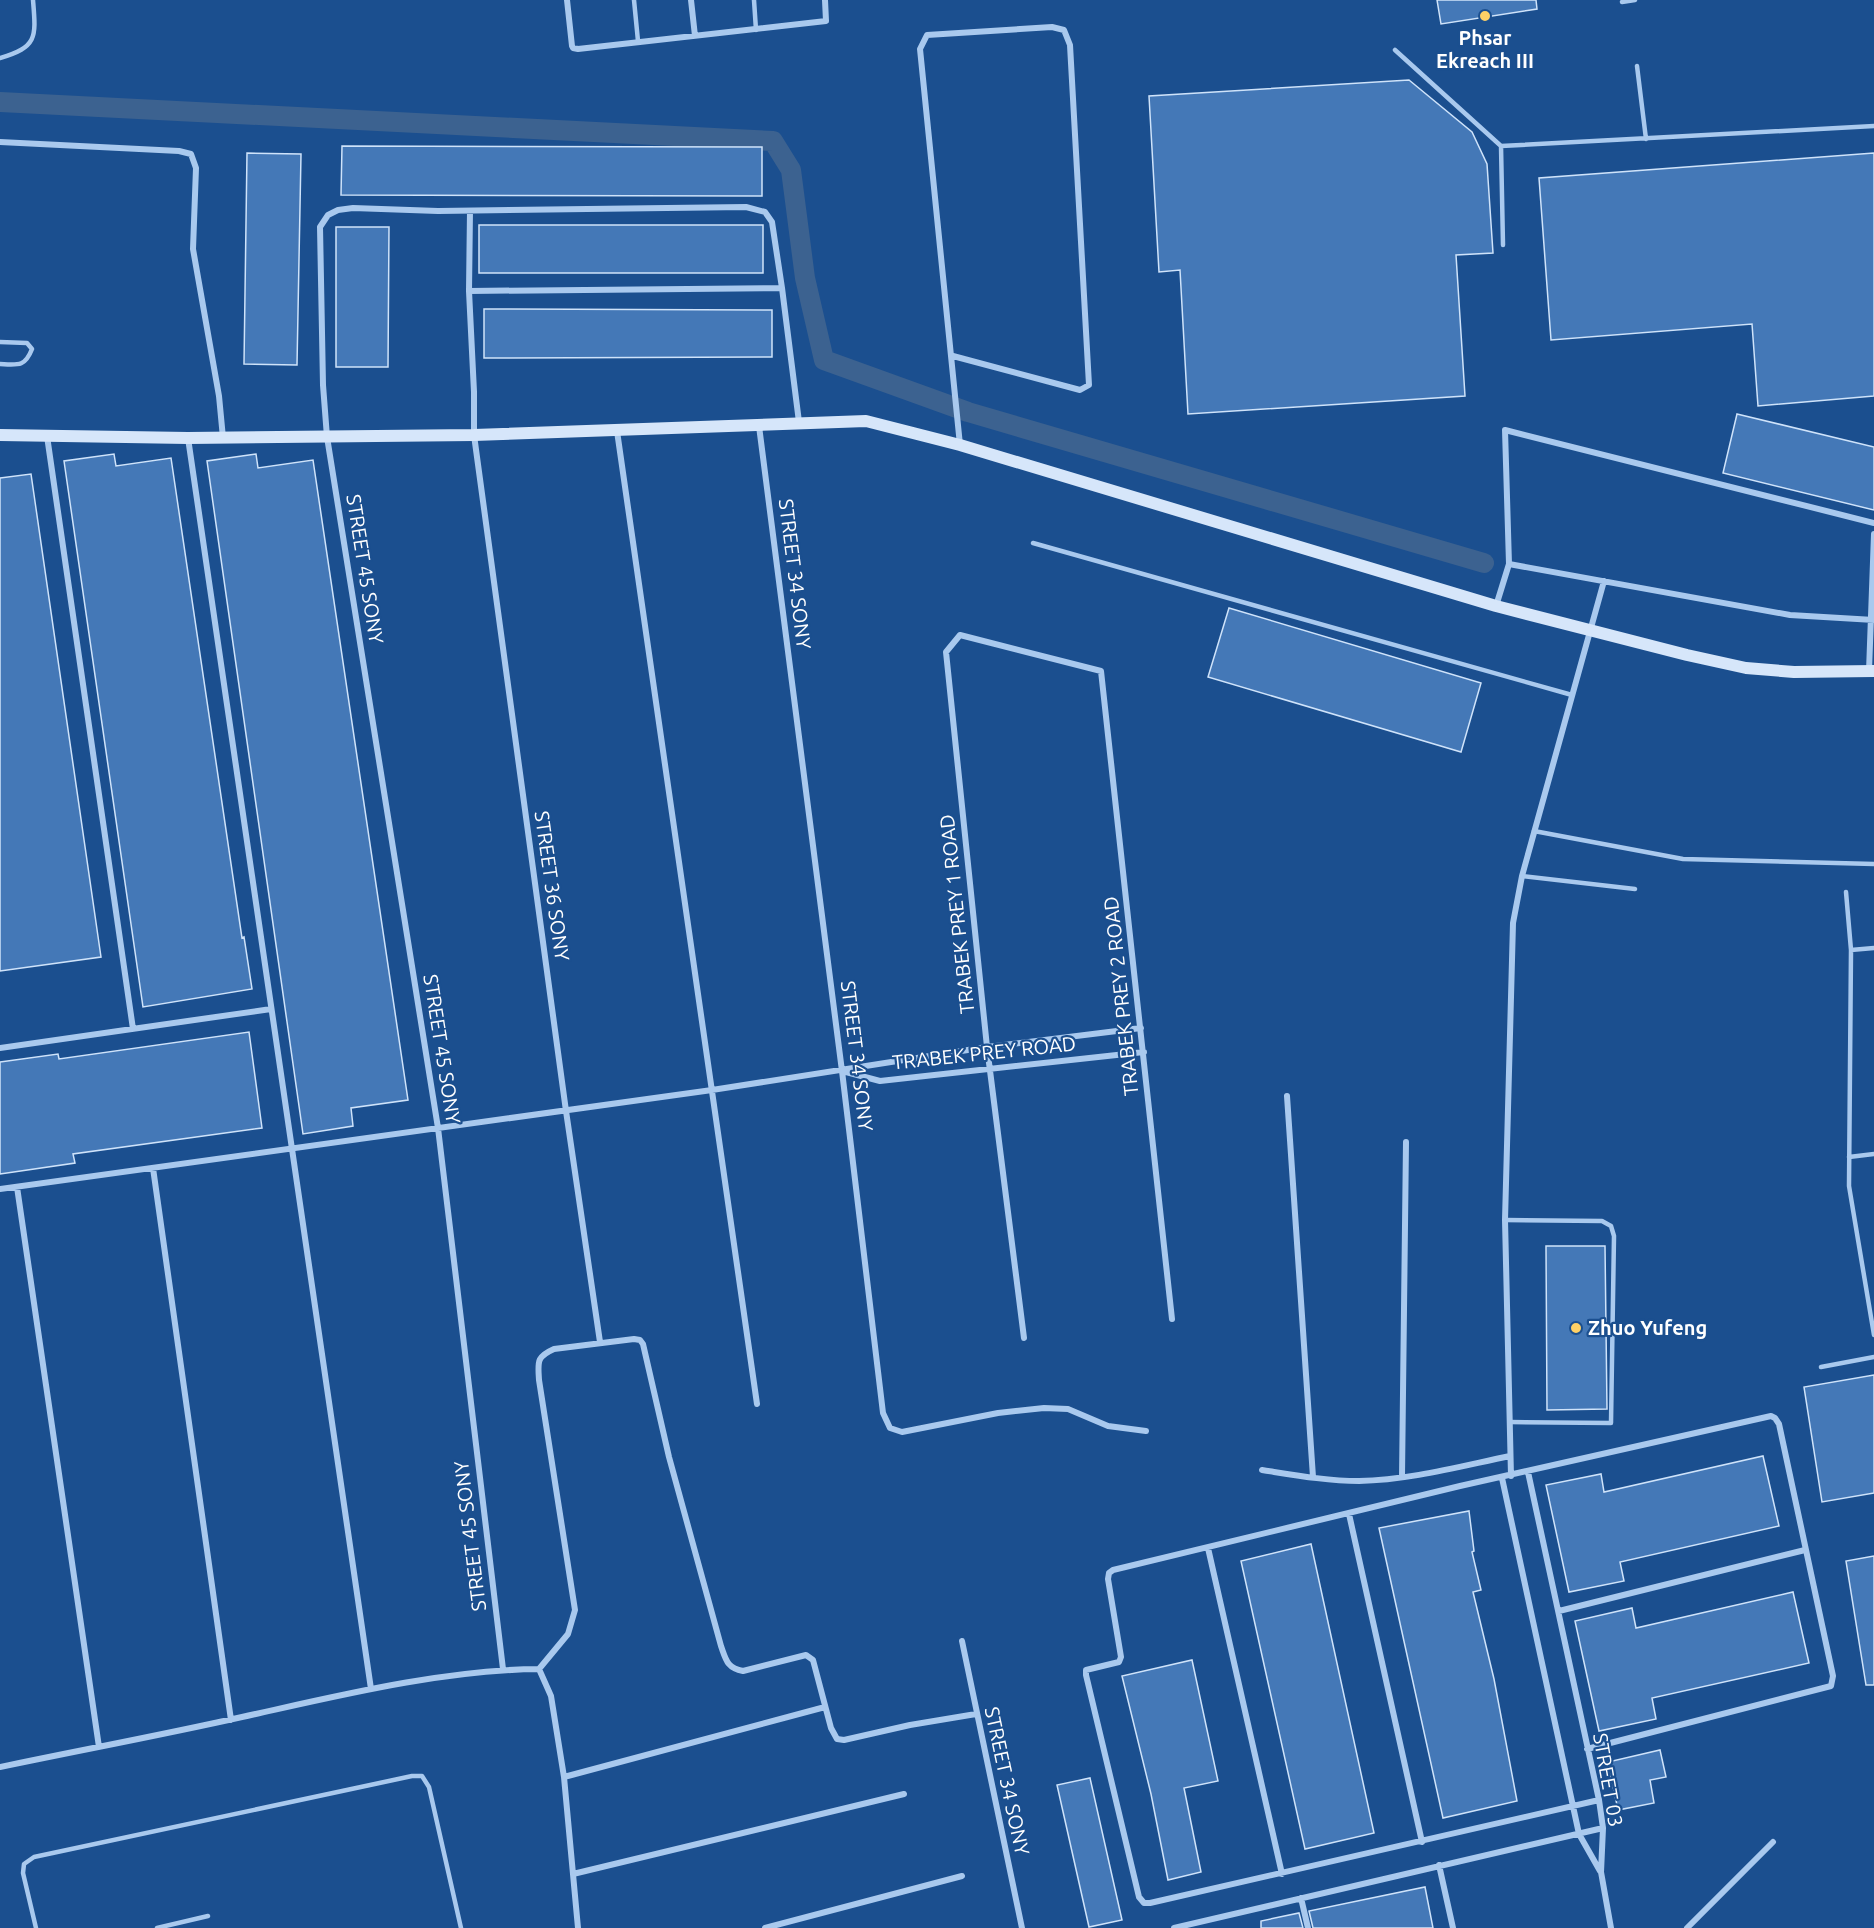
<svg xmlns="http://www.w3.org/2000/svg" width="1874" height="1928" font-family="Ubuntu,sans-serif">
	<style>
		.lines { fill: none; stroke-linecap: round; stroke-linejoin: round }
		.canal { stroke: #3c6290; stroke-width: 20 }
		.building { fill: #4478b7; stroke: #cfe3fa; stroke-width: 1.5 }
		.lane { stroke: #a9c9ee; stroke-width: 4.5 }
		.street { stroke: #a9c9ee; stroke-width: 6 }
		.secondary { stroke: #d6e6fa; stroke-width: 12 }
		.poi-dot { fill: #ffd166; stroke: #1b4f8f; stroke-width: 2 }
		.labels { text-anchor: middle; stroke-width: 4.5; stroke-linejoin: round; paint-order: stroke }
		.poi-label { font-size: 20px; font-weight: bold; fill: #fff; stroke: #1b4f8f }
		.street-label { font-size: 20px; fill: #fff; stroke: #1b4f8f }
	</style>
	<rect width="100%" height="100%" fill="#1b4f8f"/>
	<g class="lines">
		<path class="canal" d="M0 102 773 141 791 170 805 278 824 360 968 412 1484 563"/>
	</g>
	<path class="building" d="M1437 0H1536L1537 9 1441 24Z
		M1409 80 1472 132 1487 164 1493 253 1456 255 1465 396 1188 414 1180 270 1159 272 1149 96Z
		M342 146 762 147V196L341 195Z
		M247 153 301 154 297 365 244 364Z
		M1874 153V396L1758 406 1752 324 1551 340 1539 178Z
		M479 225H763V273H479Z
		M336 227H389L388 367H336Z
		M484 309 772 310V357L484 358Z
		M1737 414 1874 447V510L1723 473Z
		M114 454 116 466 171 458 242 938 244 937 252 989 143 1007 64 461Z
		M256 454 258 468 313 460 408 1100 351 1108 353 1126 303 1134 207 461Z
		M31 474 101 957 0 971V478Z
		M1229 608 1481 683 1461 752 1208 677Z
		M249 1032 262 1128 73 1154 75 1163 0 1174V1062L58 1054 59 1059Z
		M1546 1246H1605L1607 1409 1547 1410Z
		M1874 1375V1493L1822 1502 1804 1387Z
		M1763 1456 1779 1526 1620 1562 1624 1581 1569 1592 1546 1485 1601 1474 1604 1492Z
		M1469 1511 1474 1551 1472 1552 1481 1590 1473 1592 1494 1679 1517 1801 1443 1818 1379 1528Z
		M1311 1544 1374 1833 1305 1849 1241 1561Z
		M1874 1556V1685H1866L1846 1561Z
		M1793 1592 1809 1663 1652 1698 1656 1719 1599 1731 1575 1621 1632 1608 1636 1628Z
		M1192 1660 1218 1781 1184 1788 1201 1872 1168 1880 1151 1794 1122 1676Z
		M1660 1750 1666 1777 1650 1780 1654 1803 1618 1810 1608 1762Z
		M1090 1778 1122 1920 1089 1927 1057 1785Z
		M1425 1887 1433 1928H1313L1309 1911Z
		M1299 1913 1303 1928H1261V1921Z"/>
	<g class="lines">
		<path class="lane" d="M634 0 638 41
			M754 0 756 30
			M1622 2 1635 0
			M1395 50 1501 146 1874 126
			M0 58C38 47 36 37 33 0
			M1637 66 1646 139
			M1501 146 1503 245
			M0 342 27 343 32 349C25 367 18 365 0 364
			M1033 543 1572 695
			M1534 831 1683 859 1874 864
			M1522 876 1635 889
			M1846 892 1851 950 1849 1186 1874 1335
			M1851 950 1874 948
			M1849 1157 1874 1154
			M1505 1220 1602 1221 1611 1226 1614 1236 1611 1423 1510 1422
			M1821 1367 1874 1357
			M36 1928 23 1873 24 1864 34 1857 412 1776H422L429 1787 461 1928
			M157 1928 208 1916"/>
		<path class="street" d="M567 0 572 46 573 48 578 49 826 21 825 0
			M691 0 695 36
			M0 142 179 151 191 154 196 168 193 249 219 396 223 438
			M470 211 469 291 474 392V435L566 1111 600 1342
			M469 291 782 288
			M953 356 1080 390 1089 385 1070 45 1064 30 1052 27 927 35 920 49 960 445
			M759 426 842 1071 883 1413 890 1428 902 1432 998 1413 1044 1408 1068 1409 1108 1426 1146 1431
			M617 431 757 1404
			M47 436 133 1029
			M188 438 371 1689
			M1509 564 1790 615 1874 620
			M1496 606 1509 564 1505 430 1874 523
			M1869 671 1874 534
			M0 1048 271 1009
			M846 1072 880 1081 1144 1052
			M1287 1096 1313 1477
			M153 1168 231 1720
			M17 1187 99 1747
			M0 1189 712 1090 987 1047 1141 1028
			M1024 1338 987 1047 946 652 960 635 1101 671 1172 1319
			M1262 1470C1294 1475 1327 1481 1359 1481 1410 1480 1461 1466 1510 1456
			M1528 1472 1599 1800 1603 1828 1601 1872 1611 1928
			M1511 1476 1505 1220 1513 923 1522 876 1604 581
			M1402 1477 1406 1142
			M1502 1478 1579 1834 1600 1871
			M1349 1514 1422 1842
			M1208 1548 1282 1874
			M1559 1611 1805 1550
			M962 1641 1022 1928
			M503 1669 438 1128 327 437 323 385 320 227 328 215 338 210 353 208 438 211 746 207 765 212 772 222 782 288 799 422
			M539 1669 568 1634 575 1610 539 1380C538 1362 536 1357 554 1349L634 1339 640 1340 643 1344 669 1457 721 1646C726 1660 727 1668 743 1671L806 1655 813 1660 831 1728 837 1739 844 1740 910 1725 976 1714
			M539 1669 551 1696 564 1777 578 1928
			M1587 1749 1831 1686 1833 1676 1779 1424 1775 1418 1771 1416 1460 1486 1113 1570 1109 1573 1108 1579 1121 1657 1119 1662 1086 1670V1675L1139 1897 1144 1903H1150L1599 1800
			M0 1767C81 1750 162 1735 242 1717 337 1696 441 1670 539 1669
			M564 1777 825 1707
			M1439 1865 1453 1928
			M573 1874 904 1794
			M1301 1898 1308 1928
			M765 1928 962 1876
			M1174 1928 1603 1828
			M1687 1928 1773 1842"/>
		<path class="secondary" d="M0 435 188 438 474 435 866 421 960 445 1496 606 1687 655 1746 668 1794 672 1874 671"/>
	</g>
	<g class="poi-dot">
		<circle cx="1485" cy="16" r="6"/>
		<circle cx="1576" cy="1328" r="6"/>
	</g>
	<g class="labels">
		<g class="poi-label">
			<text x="1485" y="45">Phsar<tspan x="1485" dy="23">Ekreach III</tspan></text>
			<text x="1588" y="1335" text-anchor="start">Zhuo Yufeng</text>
		</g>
		<g class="street-label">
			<text transform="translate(365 569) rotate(81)" y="7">STREET 45 SONY</text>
			<text transform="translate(795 574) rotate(83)" y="7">STREET 34 SONY</text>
			<text transform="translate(552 886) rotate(82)" y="7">STREET 36 SONY</text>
			<text transform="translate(957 914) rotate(-96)" y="7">TRABEK PREY 1 ROAD</text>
			<text transform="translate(1121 996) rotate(-96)" y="7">TRABEK PREY 2 ROAD</text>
			<text transform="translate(442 1049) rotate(81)" y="7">STREET 45 SONY</text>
			<text transform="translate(984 1053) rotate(-6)" y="7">TRABEK PREY ROAD</text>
			<text transform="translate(857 1056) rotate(83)" y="7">STREET 34 SONY</text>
			<text transform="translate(470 1536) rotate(-97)" y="7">STREET 45 SONY</text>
			<text transform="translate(1608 1780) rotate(80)" y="7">STREET 03</text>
			<text transform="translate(1007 1781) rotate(78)" y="7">STREET 34 SONY</text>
		</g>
	</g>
</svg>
